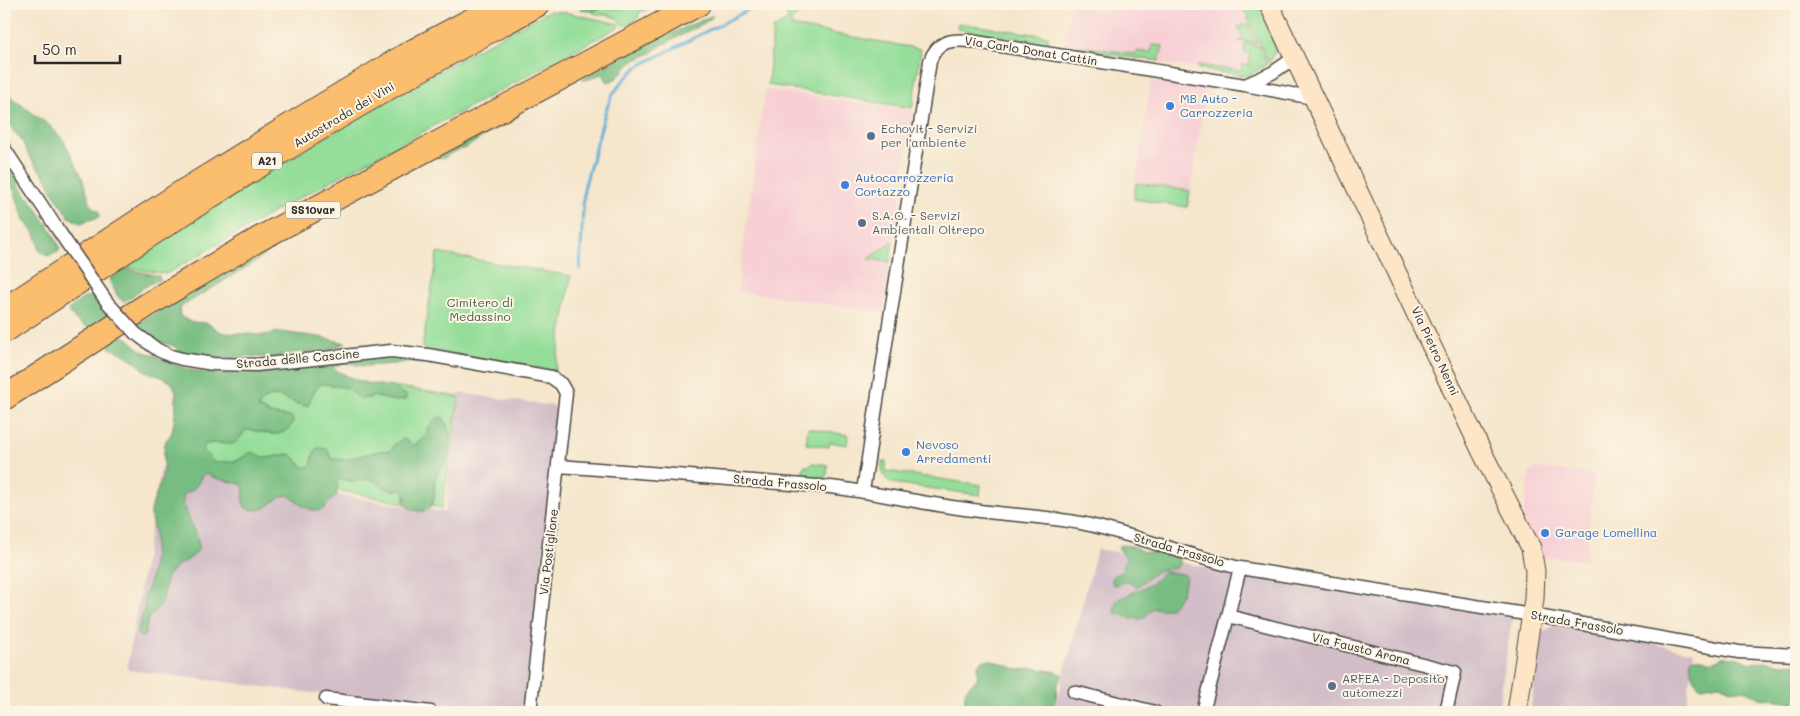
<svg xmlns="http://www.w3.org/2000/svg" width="1800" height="716" font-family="Mali,sans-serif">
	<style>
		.built { fill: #f7cfd4 }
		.industrial { fill: #d2bdc8 }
		.green { fill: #94de99; stroke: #608462 }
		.forest { fill: #77bd81; stroke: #517456 }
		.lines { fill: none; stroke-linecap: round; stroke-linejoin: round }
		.stream { stroke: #5aaed6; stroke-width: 3 }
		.street-casing { stroke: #494743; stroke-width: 15 }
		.secondary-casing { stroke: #494743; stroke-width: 21 }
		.highway-casing { stroke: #494743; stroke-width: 26 }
		.street { stroke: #fff; stroke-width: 12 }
		.secondary { stroke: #fde5c5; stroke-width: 19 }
		.highway { stroke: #fbbd6e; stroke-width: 24 }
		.street-bridge-casing { stroke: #494743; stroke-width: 15; stroke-linecap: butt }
		.street-bridge { stroke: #fff; stroke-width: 12 }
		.shop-dot { fill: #3f7fe0; stroke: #fcf5e5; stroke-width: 2 }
		.service-dot { fill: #5c6f8a; stroke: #fcf5e5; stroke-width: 2 }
		.labels { text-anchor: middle; stroke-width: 4; stroke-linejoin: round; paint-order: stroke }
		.shield { fill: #fcf5e5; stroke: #6a6863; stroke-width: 1 }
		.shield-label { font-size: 11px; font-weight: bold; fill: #2b2b2b }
		.street-label { font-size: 12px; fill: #2b2b2b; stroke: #fcf5e5 }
		.shop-label { font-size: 12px; fill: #366cbe; stroke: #fcf5e5; text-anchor: start }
		.service-label { font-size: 12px; fill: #4e5e75; stroke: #fcf5e5; text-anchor: start }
		.park-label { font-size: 12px; fill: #455846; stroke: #fcf5e5 }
	</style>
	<rect width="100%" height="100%" fill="#fcf5e5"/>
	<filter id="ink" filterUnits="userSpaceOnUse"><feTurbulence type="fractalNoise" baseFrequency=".02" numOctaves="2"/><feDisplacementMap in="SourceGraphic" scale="10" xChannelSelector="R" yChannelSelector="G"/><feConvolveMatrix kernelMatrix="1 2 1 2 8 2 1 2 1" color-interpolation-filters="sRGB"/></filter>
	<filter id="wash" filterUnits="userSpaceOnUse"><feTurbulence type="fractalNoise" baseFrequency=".0096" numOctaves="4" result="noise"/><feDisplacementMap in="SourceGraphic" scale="20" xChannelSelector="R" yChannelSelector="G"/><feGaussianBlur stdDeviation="1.12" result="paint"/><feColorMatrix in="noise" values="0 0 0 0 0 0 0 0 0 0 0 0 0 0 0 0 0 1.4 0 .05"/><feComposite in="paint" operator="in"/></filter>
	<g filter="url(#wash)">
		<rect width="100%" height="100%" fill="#f5e6cc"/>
		<path class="built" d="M1071 4H1239L1268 64 1248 77 1064 47Z
			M1151 81 1206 90 1188 208 1133 200Z
			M765 89 913 111 903 176 894 178 892 189 901 192 883 312 737 291Z
			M1535 468 1591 473 1594 478 1586 560 1541 557 1523 519 1530 473Z"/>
		<path class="industrial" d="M461 393 560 407 562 410 523 712H467L128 670 127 667 161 467 445 512 457 396Z
			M1097 549 1512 618 1498 712H1054Z
			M1556 624 1694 652 1685 712H1530L1543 632Z"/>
		<path class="green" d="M634 4H661L640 12 637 19 624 26C619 23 621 20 616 18 609 14 599 16 592 12 597 10 602 7 607 7 616 8 627 11 634 4Z
			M780 4H817L792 19 791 26 921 49 912 108 768 85 773 29 788 21 786 9Z
			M1241 4H1259C1267 21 1283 45 1269 63Z
			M549 11 564 12 619 24 618 27 286 205 166 274 127 267V265L143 249C277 167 409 83 549 11Z
			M958 23 1048 36 1049 43 957 29Z
			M1247 23 1257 43 1239 41 1244 38 1238 27Z
			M1245 43 1259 46 1267 64 1248 76 1198 69V65L1241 71 1242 64 1249 65 1250 53 1244 52Z
			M1152 45 1163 46 1159 61 1077 50 1078 46 1136 54 1137 51 1151 53Z
			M1136 183 1190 191 1187 207 1134 199Z
			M893 241 890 262 869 259Z
			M437 253 571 276 555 371 422 349Z
			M321 383 348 388 355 395 368 399 373 396 389 400H406L405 395 396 388 387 385 459 397 442 508 431 506 434 500 435 478 447 460 449 427 429 426 426 436 413 446 405 439 396 443 390 451H380L344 460 332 459 329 454 314 452 312 463 309 467H303L292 455 287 454 267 458 246 455 237 461 214 463 203 450V445C224 438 232 455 245 430 259 429 272 439 285 431L274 415 258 408C267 390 283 395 297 405L309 401 313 391Z
			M808 428 848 435 847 445 830 442 829 447 806 444Z
			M882 462H886V471L981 485 980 495 891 483C883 477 881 471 882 462Z
			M812 463 828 465 827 474 825 478 802 475 804 466H810Z
			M340 478C345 480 351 482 356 481 360 480 363 478 368 479 382 481 384 494 402 489L405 494 404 503 337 490V482Z"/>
		<path class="forest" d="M579 4H634C625 13 617 7 606 7 597 7 592 14 582 10Z
			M711 16H713C710 22 669 41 660 46 657 48 654 51 651 53 645 56 639 58 633 61 624 68 619 81 607 82L604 75 601 74 587 80 582 79 652 39 672 33Z
			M4 89 12 98 50 126 64 141 82 177 92 208 99 211V217L80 223 69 217 54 194 48 181 29 156 21 139 14 132 4 114Z
			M518 112V116L495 129 465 148 451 153 445 158 437 159 440 155Z
			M4 160 18 180 21 189 33 203 54 235 60 248 58 252 48 256 39 250 38 242 35 233 24 220 15 192 4 176Z
			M299 231 250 265 184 305 180 308 179 313 181 317 191 322 207 323 221 332 226 333 264 335 280 332 320 337 346 343 323 352 313 351 291 353 283 357 267 358 250 356 240 358H211L181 353 174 346 147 338 137 324C162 308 189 295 214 279 242 263 269 244 299 231Z
			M127 269 159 276 160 280C147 283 135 295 124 302L118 297 109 280 122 270Z
			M85 297H93L97 304 106 313 105 317 93 328C82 327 73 319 68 310Z
			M119 333C129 338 135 346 144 352 147 354 151 353 154 355 178 369 213 378 240 373 244 372 248 370 251 370 257 369 260 371 266 371L386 356 420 359 422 364 411 361 395 364 364 366 348 363 331 367C335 370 355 380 360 381 378 387 388 382 406 395V400L395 401 373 396 362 399 355 395 348 388C320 385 320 375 308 406 289 405 271 383 258 408L269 414 292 417 293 423C281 443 262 429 245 430 232 455 224 437 203 445V450L214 463 237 461 251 452 267 458 287 454 292 455 303 467H309C314 461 312 454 317 448L327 449 332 459 344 460 380 451H390L400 440 405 439 414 446C418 443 424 440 427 435 432 425 430 419 443 417 450 425 451 449 447 459 445 466 436 471 435 479 432 491 438 514 418 511 412 510 409 508 405 504V494L402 489C384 494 382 481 368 479 363 478 360 480 356 481 351 482 345 480 340 479L337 482C338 496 338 494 329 502 327 504 326 507 324 508 313 517 296 500 288 495 272 496 269 516 246 508L243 503 244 488 241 484 214 478 206 473C200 476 200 481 196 486 190 495 182 489 183 504L198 539V550L191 558 176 566 166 578 163 600 158 608 148 618 145 635 141 638 137 633 145 606 144 596C152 584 156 544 154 530 153 523 149 517 151 511 153 500 158 489 162 479 165 467 162 452 166 441 167 438 170 437 171 434 174 428 178 396 175 389 170 376 154 376 144 370 142 368 141 366 138 364 128 357 121 351 109 348L110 343Z
			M1120 545 1132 546 1144 552 1163 553 1177 557 1180 562 1176 568 1155 572 1137 587H1135L1129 581 1113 585 1112 579 1114 575 1122 572 1126 557 1118 549Z
			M1164 572 1182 574 1186 576C1185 586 1178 606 1167 609 1162 610 1159 608 1155 608 1149 609 1149 613 1146 616 1138 623 1124 616 1115 613L1114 609 1117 600 1151 584Z
			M1726 656 1738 658 1751 663 1764 661 1784 664 1796 663V696L1794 708 1787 701 1760 698 1747 691 1731 689 1719 684 1702 687C1697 685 1694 681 1692 675 1685 645 1705 664 1715 661 1718 660 1722 657 1726 656Z
			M984 660H992L1019 670 1034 668 1056 672 1062 675V677L1057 685 1056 699 1051 712H966C964 694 962 691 977 679 978 671 975 664 984 660Z"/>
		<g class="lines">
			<path class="stream" d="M580 269 584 189 605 113 612 95 623 81 637 67 760 4"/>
		</g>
	</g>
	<g filter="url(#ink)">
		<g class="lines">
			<g class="street-casing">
				<path id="street" d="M1245 85 1272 73 1294 58
					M4 148 56 227
					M135 333 158 350 171 356 182 359 213 364 256 365 391 351 428 355 551 377 561 384 566 393 530 712
					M559 466 830 487C878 493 925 504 973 510 1013 516 1054 516 1094 526 1143 538 1190 556 1240 568L1532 615 1739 652 1796 655
					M863 491 930 61C937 41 951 39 970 41L1245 85 1313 98
					M1228 616 1240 568
					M1074 692 1155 712
					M326 699 431 712
					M1203 712 1228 616 1455 672 1446 712"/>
			</g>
			<g class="secondary-casing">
				<path id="secondary" d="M1269 4 1481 450 1531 548 1535 571 1534 599 1517 712"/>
			</g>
			<g class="highway-casing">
				<path id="highway" d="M4 310 181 193 309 114 408 54 502 4
					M4 331C133 245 262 160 396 83 443 56 491 30 538 4
					M4 398 149 304 259 239 698 4"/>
			</g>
			<use href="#street" class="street"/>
			<use href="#secondary" class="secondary"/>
			<use href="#highway" class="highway"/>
			<g class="street-bridge-casing">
				<path id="street-bridge" d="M56 227 107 302 135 333"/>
			</g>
			<use href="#street-bridge" class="street-bridge"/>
		</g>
	</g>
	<g class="shop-dot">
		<circle cx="1170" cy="106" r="5"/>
		<circle cx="845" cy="185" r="5"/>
		<circle cx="906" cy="452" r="5"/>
		<circle cx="1545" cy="533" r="5"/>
	</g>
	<g class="service-dot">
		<circle cx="871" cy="136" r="5"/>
		<circle cx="862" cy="223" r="5"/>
		<circle cx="1332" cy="686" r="5"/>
	</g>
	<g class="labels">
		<g class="shield">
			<rect x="252" y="152.5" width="30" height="17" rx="4"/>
			<rect x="285.5" y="201.5" width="55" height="17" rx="4"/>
		</g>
		<g class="shield-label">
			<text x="267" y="165">A21</text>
			<text x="313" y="214">SS10var</text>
		</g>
		<g class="street-label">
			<text transform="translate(1031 51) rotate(9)" y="4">Via Carlo Donat Cattin</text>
			<text transform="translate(344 115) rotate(-31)" y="4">Autostrada dei Vini</text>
			<text transform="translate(1435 351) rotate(65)" y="4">Via Pietro Nenni</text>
			<text transform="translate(298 359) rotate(-5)" y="4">Strada delle Cascine</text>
			<text transform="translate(780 483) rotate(5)" y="4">Strada Frassolo</text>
			<text transform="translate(1179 550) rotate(16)" y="4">Strada Frassolo</text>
			<text transform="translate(549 552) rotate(-83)" y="4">Via Postiglione</text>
			<text transform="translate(1577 623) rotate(10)" y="4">Strada Frassolo</text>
			<text transform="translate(1361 649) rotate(14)" y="4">Via Fausto Arona</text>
		</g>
		<g class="shop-label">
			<text x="1180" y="103">MB Auto -<tspan x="1180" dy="14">Carrozzeria</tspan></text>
			<text x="855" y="182">Autocarrozzeria<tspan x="855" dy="14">Cortazzo</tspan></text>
			<text x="916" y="449">Nevoso<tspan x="916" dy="14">Arredamenti</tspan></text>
			<text x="1555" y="537">Garage Lomellina</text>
		</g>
		<g class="service-label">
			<text x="881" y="133">Echovit - Servizi<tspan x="881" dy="14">per l'ambiente</tspan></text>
			<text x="872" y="220">S.A.O. - Servizi<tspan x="872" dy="14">Ambientali Oltrepo</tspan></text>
			<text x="1342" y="683">ARFEA - Deposito<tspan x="1342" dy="14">automezzi</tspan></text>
		</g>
		<g class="park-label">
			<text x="480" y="307">Cimitero di<tspan x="480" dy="14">Medassino</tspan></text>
		</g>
	</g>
	<rect width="1800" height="716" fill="none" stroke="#fcf5e5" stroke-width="20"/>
	<path d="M35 55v8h85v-8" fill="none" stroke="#2b2b2b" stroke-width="2.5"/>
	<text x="42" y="55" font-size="15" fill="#2b2b2b" stroke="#fcf5e5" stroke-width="4" paint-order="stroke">50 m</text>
</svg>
